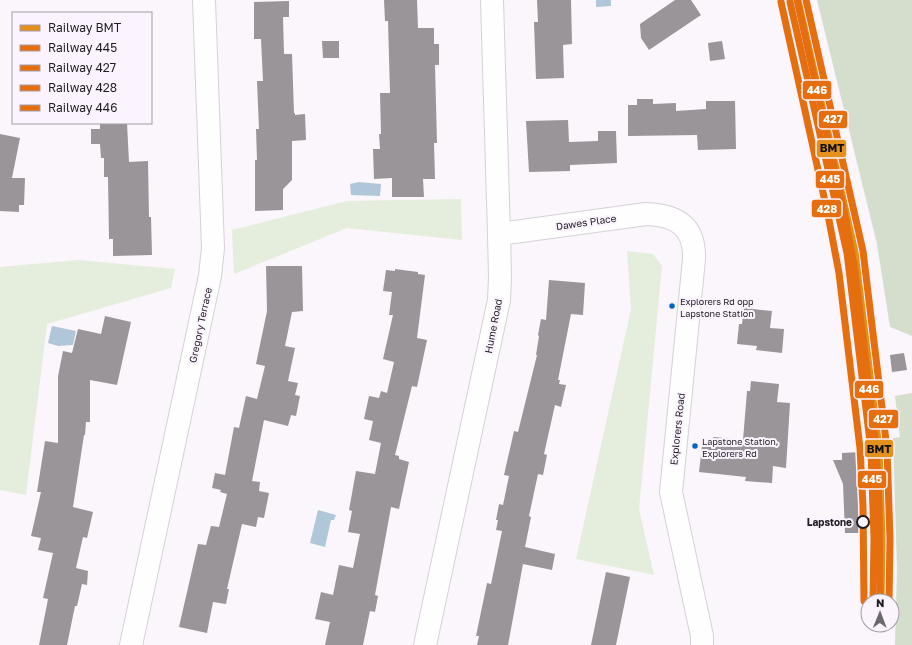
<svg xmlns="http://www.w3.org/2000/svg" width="912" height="645" font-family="'Golos Text',sans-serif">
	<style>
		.green { fill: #e5eddd }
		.forest { fill: #d5ddcc }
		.water { fill: #b0c6d9 }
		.building { fill: #999599 }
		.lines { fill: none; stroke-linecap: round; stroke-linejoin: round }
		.minor-casing { stroke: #d5d1d6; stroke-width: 24 }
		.minor { stroke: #fefefe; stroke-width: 22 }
		.rail-1-casing { stroke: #fbf3fe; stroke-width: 10 }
		.rail-2-casing { stroke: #fbf3fe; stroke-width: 10 }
		.rail-3-casing { stroke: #fbf3fe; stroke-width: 10 }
		.rail-4-casing { stroke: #fbf3fe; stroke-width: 10 }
		.rail-5-casing { stroke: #fbf3fe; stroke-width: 10 }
		.rail-1 { stroke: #e3901d; stroke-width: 7 }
		.rail-2 { stroke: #e56e0f; stroke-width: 7 }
		.rail-3 { stroke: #e56e0f; stroke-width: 7 }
		.rail-4 { stroke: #e56e0f; stroke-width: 7 }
		.rail-5 { stroke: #e56e0f; stroke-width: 7 }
		.bus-dot { fill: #0065bd; stroke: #fbf3fe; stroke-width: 1.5 }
		.stop-dot { fill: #fbf3fe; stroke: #201d22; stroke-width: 2 }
		.labels { text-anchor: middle; stroke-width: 4; stroke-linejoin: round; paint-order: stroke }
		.bus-label { font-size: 9px; fill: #201d22; stroke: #fbf3fe; text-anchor: start }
		.street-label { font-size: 10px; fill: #201d22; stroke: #fbf3fe }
		.stop-label { font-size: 10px; font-weight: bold; fill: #201d22; stroke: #fbf3fe; text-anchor: end }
		.line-badge { stroke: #fbf3fe; stroke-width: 1.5 }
		.badge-label { font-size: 11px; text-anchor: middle; font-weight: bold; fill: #fff }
		.pale-badge-label { font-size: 11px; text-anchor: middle; font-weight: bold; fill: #111 }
	</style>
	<rect width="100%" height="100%" fill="#faf6fb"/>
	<path class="green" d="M461 199 462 240 347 228 234 274 232 230 347 201Z
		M627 251 653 254 662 266 639 509 654 575 576 559 631 309Z
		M79 260 175 269 171 288 47 324 26 495 0 490V267Z"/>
	<path class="forest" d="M817 0H912V336L890 327 877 244Z
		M912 393V645H895L897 569 893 438 900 437 895 396Z"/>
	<path class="water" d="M596 0H611V6L596 7Z
		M359 182 381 184 380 196 351 195 350 184Z
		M52 326 76 331 73 345 58 346 48 343Z
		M318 510 336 515 334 520H331L325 547 310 543Z"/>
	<path class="building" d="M384 0H417L418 28H434V44H439V65H435L437 143H434L435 179H423L424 197H392V178L374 179 373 149H380L379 134H381L380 93H390L388 21H385Z
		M537 0H571L572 44 563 45 564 78 536 79 534 22H538Z
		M675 0H691L701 15 649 50 641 38 640 24Z
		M289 1V17H283L284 54H292L294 113H295V115L305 114 306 140 292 141V180L283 189V210L255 211V160H257L256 129H259L257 81H263L261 39H254V2Z
		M322 41H339V58H323Z
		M722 41 725 59 710 61 708 43Z
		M637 99H653V104L676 103V111L706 109V101H735L736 149 698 150 697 135 628 136V105H637Z
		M568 120 569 142 598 141V131H616L617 163 570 165V171L529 172 526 121Z
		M100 123H127L129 162 148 161 149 217H151L152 255 113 256V239H109L108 177H104V158H101L100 144H91V129H100Z
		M0 134 20 138 12 178H25L24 205H19V212L0 211Z
		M266 266H302L303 311 292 312 285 346 295 348 288 381 298 383 295 395 300 396 296 416 291 415 288 426 264 420 252 481 260 482 259 491 269 493 264 518 258 517 256 527 242 524 227 589H229L226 604 213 602 207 633 179 627 198 544 206 545 211 526 219 527 227 494 220 492 221 490 212 488 215 473 225 475 234 427 239 428 246 396 257 399 265 366 256 364 267 311Z
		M395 269 418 272V274L425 275 417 338 427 340 417 387 412 386 395 455 399 456V459L409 462 399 509 391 507 375 595 378 596 375 612 370 611 363 645H325L330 622 315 619 321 592 333 595 339 565 353 568 360 534 348 532 352 511 349 510 356 471 375 474 381 443 369 440 373 421 364 419 369 396 379 398 381 391 387 393 394 362 383 359 393 315H389L392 292 383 291 386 270 395 271Z
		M549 280 585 283 583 315 571 314 558 380H560L559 384 566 385 561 407 555 405 544 454 547 455 543 475 538 474 529 516 531 517 525 547 555 554 552 570 523 564 508 645H477L479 636H476L487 583 491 584 502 531 496 530 498 520H496L499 504 503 505 509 476 504 475 514 431 518 432 537 355H536L539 336 538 335 541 319 546 320Z
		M744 308 772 311 770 328 784 329 782 353 756 350 757 346 737 344 739 324H742Z
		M105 316 131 322 117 385 90 380V422H86L85 435H84L73 507 93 512 87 538 83 537 76 568 88 571 87 585 82 584 77 606H75L67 645H39L48 599 43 598 53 553 38 550 41 538 31 536 41 492H37L45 441 58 443V376L63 351 72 353 78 329 101 334Z
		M904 353 907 370 892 372 890 355Z
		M751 381 779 384 777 402 790 403 786 468 773 466 772 483 745 481 746 477 699 472 702 446 714 437 743 440 747 391H750Z
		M861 452 863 533H845L843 484 833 460H842V453Z
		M606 572 630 577 616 645H591Z"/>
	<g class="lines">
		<g class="minor-casing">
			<path id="minor" d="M499 234 646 214C676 215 695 226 694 259L671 492 702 636V645
				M131 645 210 276 213 248 204 0
				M425 645 499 300 500 278 499 234 492 0"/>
		</g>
		<use href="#minor" class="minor"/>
		<g class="rail-1-casing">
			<path id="rail-1" d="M798 0 855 252 879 449 882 539 881 601"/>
		</g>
		<g class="rail-2-casing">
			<path id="rail-2" d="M790 2 847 253 871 450 874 539 873 601"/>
		</g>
		<g class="rail-3-casing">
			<path id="rail-3" d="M806 0 863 251 887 449 890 539 889 601"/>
		</g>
		<g class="rail-4-casing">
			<path id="rail-4" d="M781 2 828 215 839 273 860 448 863 506 864 601"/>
		</g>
		<g class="rail-5-casing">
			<path id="rail-5" d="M797 0 844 211 855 271 876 447 879 506 880 601"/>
		</g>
		<use href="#rail-1" class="rail-1"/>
		<use href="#rail-2" class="rail-2"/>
		<use href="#rail-3" class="rail-3"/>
		<use href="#rail-4" class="rail-4"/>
		<use href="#rail-5" class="rail-5"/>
	</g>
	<g class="bus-dot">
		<circle cx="672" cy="306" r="3.5"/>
		<circle cx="695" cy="446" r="3.5"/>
	</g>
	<circle class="stop-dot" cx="863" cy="522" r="6"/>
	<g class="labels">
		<g class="bus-label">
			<text x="680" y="305">Explorers Rd opp<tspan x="680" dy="12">Lapstone Station</tspan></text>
			<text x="702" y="445">Lapstone Station,<tspan x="702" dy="12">Explorers Rd</tspan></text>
		</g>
		<g class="street-label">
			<text transform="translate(586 222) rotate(-8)" y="4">Dawes Place</text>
			<text transform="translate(200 325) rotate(-78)" y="4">Gregory Terrace</text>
			<text transform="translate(493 326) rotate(-79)" y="4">Hume Road</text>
			<text transform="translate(677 429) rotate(-84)" y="4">Explorers Road</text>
		</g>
		<g class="stop-label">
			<text x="852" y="526">Lapstone</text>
		</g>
	</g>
	<g class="line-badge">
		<rect x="802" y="80" width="30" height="20" rx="4" fill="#e56e0f"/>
		<rect x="818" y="110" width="30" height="19" rx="4" fill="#e56e0f"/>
		<rect x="816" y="139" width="31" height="19" rx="4" fill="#e3901d"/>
		<rect x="815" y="170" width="30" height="19" rx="4" fill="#e56e0f"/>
		<rect x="811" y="199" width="31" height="19" rx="4" fill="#e56e0f"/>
		<rect x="854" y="380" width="30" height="19" rx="4" fill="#e56e0f"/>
		<rect x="868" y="409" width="31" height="20" rx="4" fill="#e56e0f"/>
		<rect x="864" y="439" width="30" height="19" rx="4" fill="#e3901d"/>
		<rect x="857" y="470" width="30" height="19" rx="4" fill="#e56e0f"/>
	</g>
	<g class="badge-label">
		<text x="817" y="94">446</text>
		<text x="833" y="123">427</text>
		<text x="830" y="183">445</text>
		<text x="827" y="213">428</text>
		<text x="869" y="393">446</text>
		<text x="883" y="423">427</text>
		<text x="872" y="483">445</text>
	</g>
	<g class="pale-badge-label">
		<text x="832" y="152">BMT</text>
		<text x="879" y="453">BMT</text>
	</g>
	<rect x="12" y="12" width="140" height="112" fill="#fbf3fe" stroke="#a39da6"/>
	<rect x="20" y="25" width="20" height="6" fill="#e3901d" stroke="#a39da6"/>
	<text x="48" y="32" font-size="12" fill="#201d22">Railway BMT</text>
	<rect x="20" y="45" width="20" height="6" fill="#e56e0f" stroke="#a39da6"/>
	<text x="48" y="52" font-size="12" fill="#201d22">Railway 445</text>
	<rect x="20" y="65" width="20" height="6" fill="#e56e0f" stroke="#a39da6"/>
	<text x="48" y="72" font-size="12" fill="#201d22">Railway 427</text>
	<rect x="20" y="85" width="20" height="6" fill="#e56e0f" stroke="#a39da6"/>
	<text x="48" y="92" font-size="12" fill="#201d22">Railway 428</text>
	<rect x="20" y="105" width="20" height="6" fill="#e56e0f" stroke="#a39da6"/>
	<text x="48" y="112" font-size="12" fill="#201d22">Railway 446</text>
	<g transform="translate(880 613) rotate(1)"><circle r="19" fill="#fbf3fe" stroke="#a39da6"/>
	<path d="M0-3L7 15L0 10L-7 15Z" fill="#6c696e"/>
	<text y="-6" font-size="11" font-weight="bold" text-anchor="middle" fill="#201d22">N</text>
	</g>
</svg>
